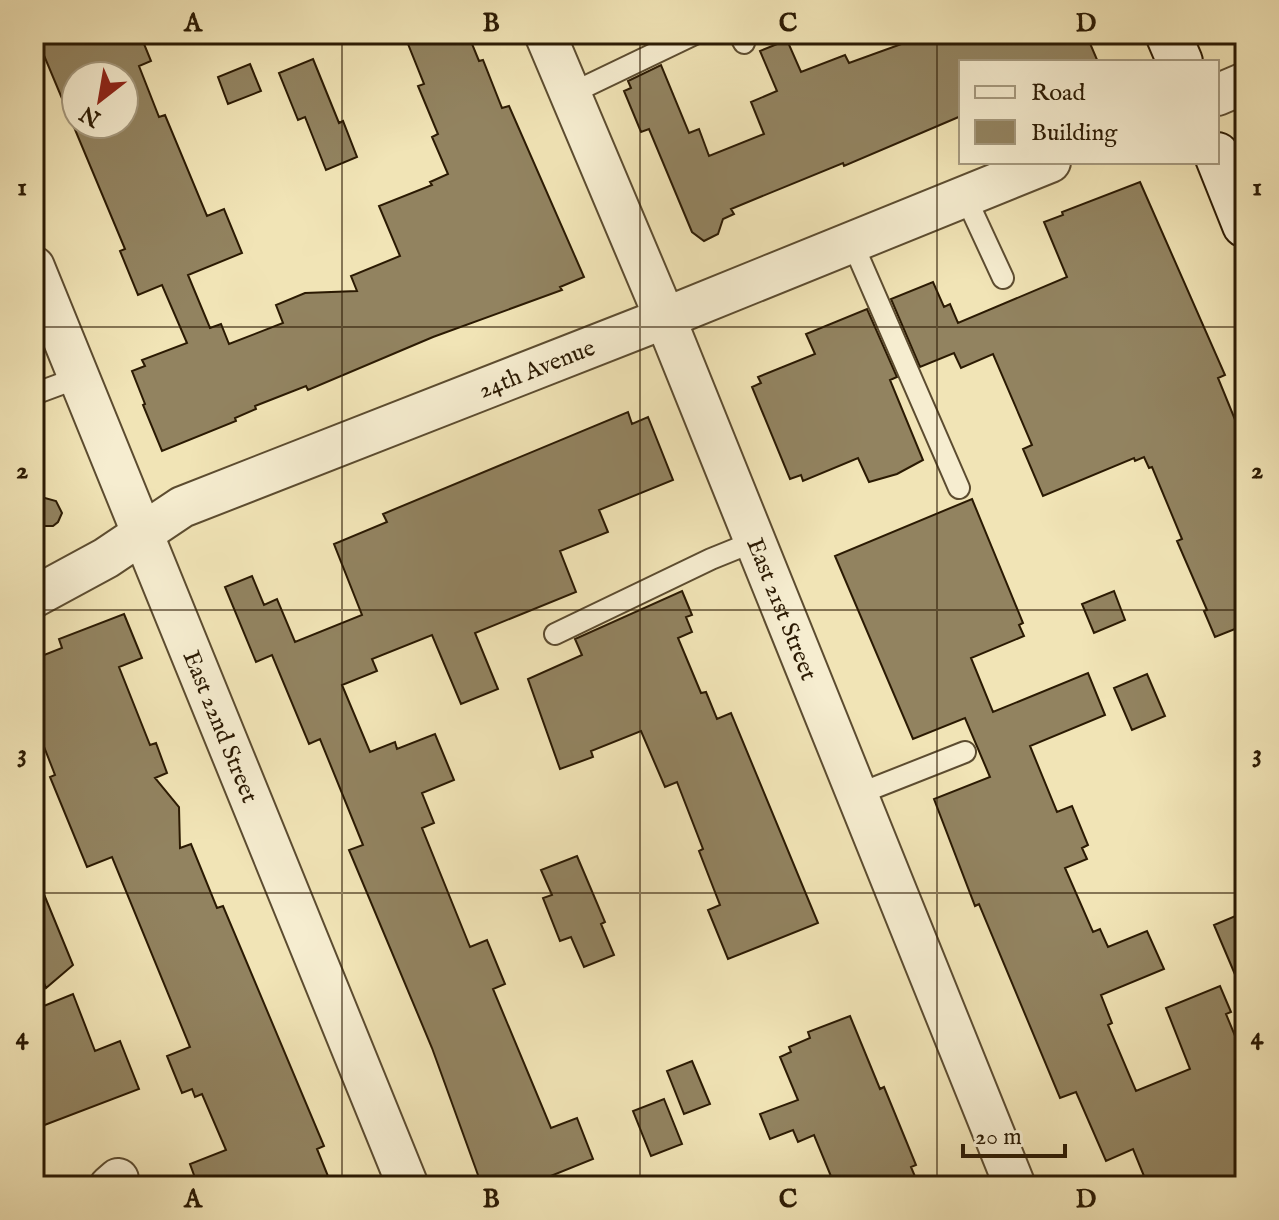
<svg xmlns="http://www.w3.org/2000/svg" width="1279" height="1220" font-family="'IM FELL English',serif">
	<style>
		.building { fill: #928360; stroke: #2b1a03; stroke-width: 2; fill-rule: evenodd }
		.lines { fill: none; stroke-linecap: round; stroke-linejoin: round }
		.lane-casing { stroke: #5c4c30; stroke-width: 24 }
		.street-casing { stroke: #5c4c30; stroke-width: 44 }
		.secondary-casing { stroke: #2b1a03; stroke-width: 48 }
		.lane { stroke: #f6edd0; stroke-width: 20 }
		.street { stroke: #f6edd0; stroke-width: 40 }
		.secondary { stroke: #f6edd0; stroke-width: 44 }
		.grid { fill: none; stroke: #2b1a03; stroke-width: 2; stroke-opacity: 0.55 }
		.labels { text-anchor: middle; stroke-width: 6; stroke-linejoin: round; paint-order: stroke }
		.street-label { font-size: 24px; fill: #2b1a03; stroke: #f6edd0 }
		.neatline { fill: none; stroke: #2b1a03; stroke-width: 3 }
		.grid-label { font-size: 26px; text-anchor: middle; font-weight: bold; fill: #2b1a03 }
	</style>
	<rect width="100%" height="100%" fill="#f1e4b6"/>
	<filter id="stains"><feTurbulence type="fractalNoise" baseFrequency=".0025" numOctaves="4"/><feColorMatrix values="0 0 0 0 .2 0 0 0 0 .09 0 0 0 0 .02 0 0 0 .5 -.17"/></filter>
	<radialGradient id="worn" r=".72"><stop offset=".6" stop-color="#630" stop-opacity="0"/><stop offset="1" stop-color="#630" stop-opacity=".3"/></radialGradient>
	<path class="building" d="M35 34H140L151 61 139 66 159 117 165 115 207 216 224 209 242 253 188 275 210 328 221 324 229 344 283 323 276 305 305 293 357 291 351 276 400 256 379 206 432 185 430 182 448 174 432 137 438 134 418 86 424 84 404 34H468L479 61 483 60 502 108 509 106 584 277 560 287 562 290 433 337 308 390 306 386 255 406 256 409 235 418 236 421 162 451 143 405 145 404 132 371 145 366 142 360 187 343 162 285 138 295 120 251 125 249ZM76 76H124V124H76Z
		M929 34H1086L1098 62H961V116L844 166 843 163 731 209 734 214 723 219 718 234 704 241 692 232 649 129 641 132 624 91 631 88 628 81 661 65 689 133 699 129 709 156 764 134 751 102 777 91 760 51 787 40 801 72 845 55 849 63Z
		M313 59 339 123 343 121 357 157 326 170 305 117 298 120 279 73Z
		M250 64 261 91 228 104 218 77Z
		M1140 182 1225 375 1218 378 1245 444V625L1215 637 1204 611 1207 610 1177 541 1182 539 1152 467 1149 468 1144 457 1135 461 1134 458 1043 496 1023 449 1032 445 993 354 961 368 954 353 920 367 891 299 933 282 944 307 950 304 958 323 1067 277 1044 222 1063 215 1062 212Z
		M867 309 897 377 890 380 923 460 897 474 869 482 858 458 803 481 801 475 790 479 752 387 761 383 758 377 815 354 806 334Z
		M628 412 632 424 648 417 673 480 599 510 608 532 560 551 576 592 475 633 498 689 461 704 432 635 372 659 377 671 342 685 370 752 395 742 397 749 435 734 454 780 422 793 434 823 422 828 470 947 487 940 505 984 493 989 551 1128 577 1118 593 1159 526 1186H482L432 1048 349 850 363 845 320 739 309 744 272 655 256 662 225 587 252 576 264 605 277 599 295 642 362 615 334 544 387 522 383 514Z
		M34 495 56 501 62 513 58 522 53 526H34Z
		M972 499 1023 623 1019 625 1024 636 971 658 993 712 1088 673 1105 715 1030 746 1057 812 1072 806 1088 845 1082 848 1087 859 1065 868 1093 932 1100 929 1108 947 1147 931 1164 969 1101 995 1112 1023 1108 1025 1136 1091 1190 1069 1166 1008 1220 986 1231 1012 1226 1014 1245 1060V1186H1148L1133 1149 1106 1161 1076 1092 1060 1098 979 904 975 906 934 799 990 777 965 718 913 739 835 556Z
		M682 591 692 615 686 617 692 632 678 638 701 693 706 692 717 719 731 713 818 923 728 959 708 910 720 905 699 851 703 849 677 782 665 787 641 731 591 751 593 757 560 769 528 679 582 655 575 639Z
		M1114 591 1125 620 1094 633 1082 604Z
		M124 614 142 658 119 667 150 745 156 743 167 773 155 778 179 807 180 848 191 844 217 908 223 906 324 1146 317 1149 332 1186H198L190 1164 226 1150 202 1094 195 1097 192 1089 182 1093 167 1056 190 1047 112 857 87 867 50 777 55 775 34 721V659L62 648 59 639Z
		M1147 674 1165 716 1132 730 1114 688Z
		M577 856 605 922 601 924 614 955 584 967 571 937 560 941 543 898 552 895 541 870Z
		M34 870 73 965 46 988 34 959Z
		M1245 912V998L1214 925Z
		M73 994 95 1051 120 1041 139 1089 34 1129V1010Z
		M850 1016 880 1089 884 1087 916 1165 911 1167 919 1186H835L814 1135 798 1142 793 1130 770 1139 760 1114 798 1100 780 1057 791 1052 789 1047 810 1038 808 1032Z
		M692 1061 710 1104 684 1114 667 1071Z
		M664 1099 682 1144 651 1156 633 1111Z"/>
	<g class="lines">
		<g class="lane-casing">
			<path id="lane" d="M739 34 744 43
				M570 94 695 34
				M965 196 1003 278
				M852 242 959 488
				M34 394 80 377
				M555 634 711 559 753 542
				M856 795 965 752"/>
		</g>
		<g class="street-casing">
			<g id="street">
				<path id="s1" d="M545 34 665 318 1015 1186"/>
				<path d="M1217 95 1245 83"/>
				<path id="s2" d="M34 267 408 1186"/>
				<path id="s3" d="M34 597 106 558 182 507 665 318 1050 162"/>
				<path d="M110 1186 118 1179"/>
			</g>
		</g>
		<g class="secondary-casing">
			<path id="secondary" d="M1168 34 1180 62
				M1217 155 1245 225"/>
		</g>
		<use href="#lane" class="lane"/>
		<use href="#street" class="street"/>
		<use href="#secondary" class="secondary"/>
	</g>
	<path class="grid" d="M342 34V1186M640 34V1186M937 34V1186M34 327H1245M34 610H1245M34 893H1245"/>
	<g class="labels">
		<g class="street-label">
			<text dy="8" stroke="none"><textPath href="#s3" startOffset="554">24th Avenue</textPath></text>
			<text dy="8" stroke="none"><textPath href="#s1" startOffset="622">East 21st Street</textPath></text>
			<text dy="8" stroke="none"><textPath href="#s2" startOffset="496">East 22nd Street</textPath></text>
		</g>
	</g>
	<rect width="1279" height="1220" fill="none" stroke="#f1e4b6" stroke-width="88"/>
	<rect x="959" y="60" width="260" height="104" fill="#f6edd0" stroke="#a5997e" stroke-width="2"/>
	<rect x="975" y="86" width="40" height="12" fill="#f6edd0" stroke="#a5997e" stroke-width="2"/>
	<text x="1031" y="100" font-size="24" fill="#2b1a03">Road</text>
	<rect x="975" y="120" width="40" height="24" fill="#928360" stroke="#a5997e" stroke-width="2"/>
	<text x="1031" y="140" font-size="24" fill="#2b1a03">Building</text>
	<g transform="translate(100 100) rotate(211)"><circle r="38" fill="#f6edd0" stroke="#a5997e" stroke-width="2"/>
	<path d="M0-6L14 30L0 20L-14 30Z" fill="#8f2418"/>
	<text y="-12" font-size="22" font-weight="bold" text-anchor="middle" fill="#2b1a03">N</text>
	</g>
	<path d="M963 1144v12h102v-12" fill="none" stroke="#2b1a03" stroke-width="4"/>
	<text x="975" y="1144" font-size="24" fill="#2b1a03" stroke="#f6edd0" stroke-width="6" paint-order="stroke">20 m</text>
	<rect x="44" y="44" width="1191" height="1132" class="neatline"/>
	<g class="grid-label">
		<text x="193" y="31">A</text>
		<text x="491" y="31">B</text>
		<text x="788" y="31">C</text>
		<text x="1086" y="31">D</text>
		<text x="22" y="195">1</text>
		<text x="1257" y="195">1</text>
		<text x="22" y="478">2</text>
		<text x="1257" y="478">2</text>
		<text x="22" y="761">3</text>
		<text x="1257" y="761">3</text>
		<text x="22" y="1044">4</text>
		<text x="1257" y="1044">4</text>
		<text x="193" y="1207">A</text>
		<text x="491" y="1207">B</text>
		<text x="788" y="1207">C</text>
		<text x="1086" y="1207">D</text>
	</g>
	<rect width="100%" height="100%" filter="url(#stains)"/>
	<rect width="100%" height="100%" fill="url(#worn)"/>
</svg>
